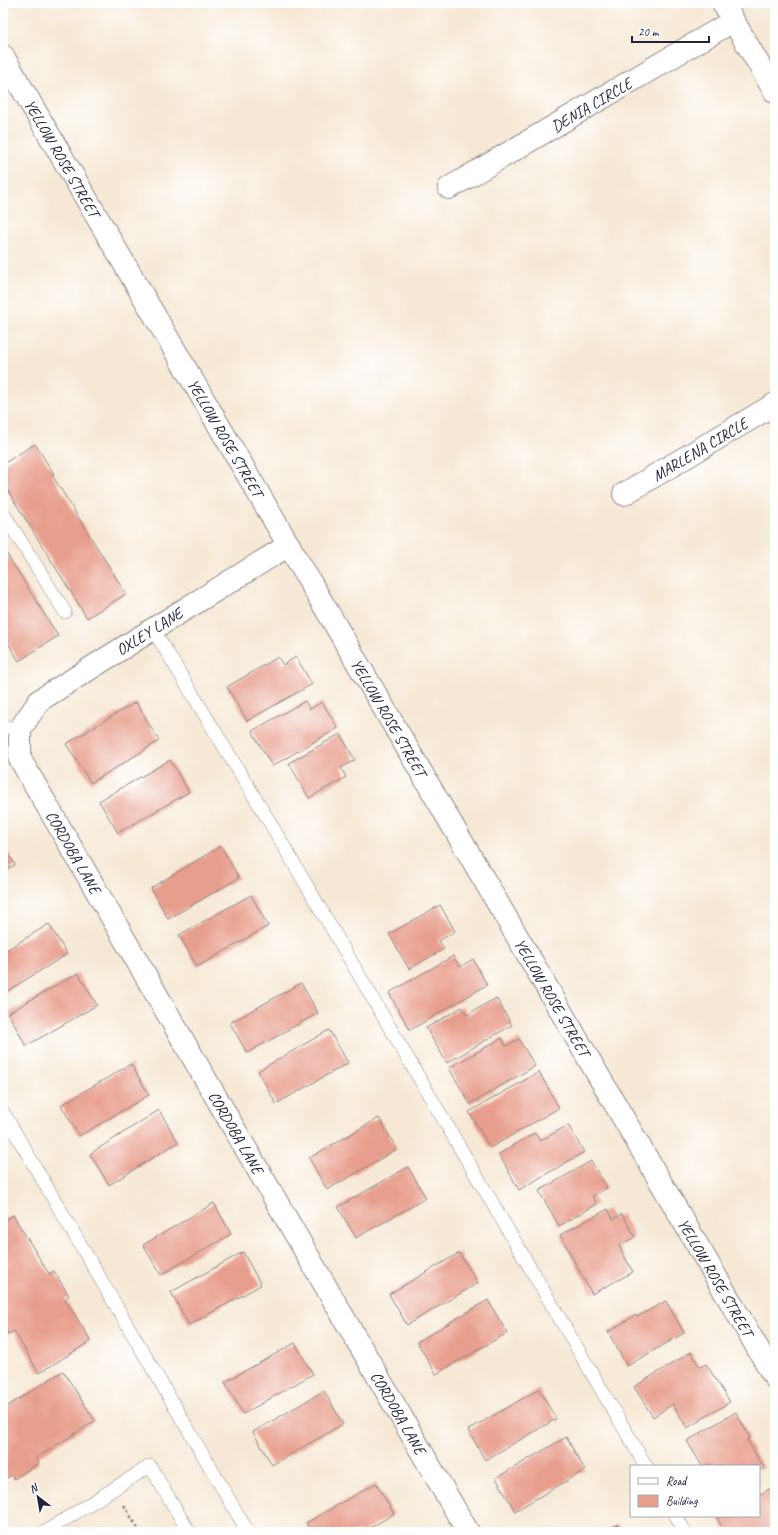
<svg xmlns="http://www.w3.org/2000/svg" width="778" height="1535" font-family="Caveat,sans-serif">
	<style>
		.building { fill: #e89e8c }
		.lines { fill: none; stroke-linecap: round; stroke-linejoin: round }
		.lane-casing { stroke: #8c8588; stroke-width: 14 }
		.street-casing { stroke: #8c8588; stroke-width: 24 }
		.path { stroke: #8c8588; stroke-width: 2.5; stroke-dasharray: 3 3; stroke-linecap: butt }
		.lane { stroke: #fff; stroke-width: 13 }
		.street { stroke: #fff; stroke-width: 22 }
		.labels { text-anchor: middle; stroke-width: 4; stroke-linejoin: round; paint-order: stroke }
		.street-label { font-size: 16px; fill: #22223b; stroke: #fff }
	</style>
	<rect width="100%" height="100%" fill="#fff"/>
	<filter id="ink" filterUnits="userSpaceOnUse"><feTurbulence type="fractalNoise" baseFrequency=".025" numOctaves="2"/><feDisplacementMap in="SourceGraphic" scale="8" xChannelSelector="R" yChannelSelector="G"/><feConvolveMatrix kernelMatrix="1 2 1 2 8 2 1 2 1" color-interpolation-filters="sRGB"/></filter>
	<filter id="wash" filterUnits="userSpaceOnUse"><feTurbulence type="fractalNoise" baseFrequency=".012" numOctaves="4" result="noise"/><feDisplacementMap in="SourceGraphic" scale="16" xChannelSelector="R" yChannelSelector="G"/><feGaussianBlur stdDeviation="0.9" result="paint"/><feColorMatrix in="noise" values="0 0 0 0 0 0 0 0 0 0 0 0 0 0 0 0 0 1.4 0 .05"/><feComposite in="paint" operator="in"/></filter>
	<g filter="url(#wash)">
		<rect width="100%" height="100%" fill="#f6e8d4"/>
		<g id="blocks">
			<path class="building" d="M35 444 54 474 52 475 126 594 87 618 3 483V464Z
				M3 548 58 636 19 661 3 635Z
				M278 657 283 665 296 657 312 684 247 721 227 687Z
				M305 701 310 709 322 702 338 728 272 766 252 731Z
				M136 702 159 741 91 783 66 744Z
				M340 734 355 760 341 768 346 777 309 798 289 763Z
				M170 760 189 792 118 833 99 801Z
				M3 843 15 865 3 872Z
				M221 846 239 878 168 919 151 888Z
				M251 895 268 926 197 967 179 935Z
				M440 905 455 931 439 941 444 949 409 969 389 934Z
				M49 924 67 954 3 994V952Z
				M453 956 460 967 473 959 487 985 410 1030 389 993Z
				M78 973 97 1005 26 1046 8 1013Z
				M301 983 318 1013 247 1053 230 1023Z
				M496 998 512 1025 447 1063 426 1028 462 1007 467 1015Z
				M329 1030 348 1063 276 1104 258 1071Z
				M502 1038 506 1046 519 1039 535 1066 470 1104 449 1068Z
				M131 1064 149 1095 79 1136 61 1105Z
				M539 1072 559 1108 490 1148 469 1112Z
				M159 1110 178 1142 109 1185 90 1154Z
				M379 1118 397 1149 327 1190 309 1158Z
				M568 1125 584 1152 519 1190 499 1154 535 1133 540 1141Z
				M591 1161 607 1188 592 1196 597 1204 559 1226 539 1191Z
				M408 1167 426 1198 356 1238 338 1207Z
				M214 1203 231 1234 161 1275 143 1245Z
				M608 1209 613 1219 622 1214 635 1237 619 1246 633 1272 592 1294 560 1235Z
				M13 1215 49 1274 54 1271 69 1296 65 1299 91 1341 39 1373 14 1331 8 1334 3 1325V1221Z
				M243 1252 261 1285 189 1325 171 1292Z
				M459 1253 478 1283 407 1325 389 1294Z
				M488 1300 507 1333 436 1374 417 1342Z
				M666 1301 684 1333 627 1366 608 1332 636 1315 637 1317Z
				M295 1343 313 1374 243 1414 225 1382Z
				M691 1352 700 1367 706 1364 730 1402 687 1428 673 1404 653 1417 634 1387Z
				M63 1371 95 1421 36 1458 39 1463 14 1479 12 1475 3 1480V1409Z
				M539 1389 556 1419 485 1460 468 1430Z
				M324 1391 343 1424 272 1465 253 1432Z
				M736 1412 750 1438 747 1440 764 1468 759 1471V1466H711L710 1464 702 1466 687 1441Z
				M566 1437 585 1470 515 1511 496 1478Z
				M376 1483 394 1514 363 1532H311L306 1523Z
				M775 1486V1532H725L717 1518 721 1516H759V1495Z
				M618 1524 623 1532H604Z"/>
		</g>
	</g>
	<g filter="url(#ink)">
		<use href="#blocks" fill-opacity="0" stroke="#8c8588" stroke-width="1"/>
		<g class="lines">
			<g class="lane-casing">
				<path id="lane" d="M3 513 65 612
					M153 629 269 821 646 1466
					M3 727 20 729
					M3 1112 248 1532
					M676 1516 685 1532
					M45 1532 150 1466 189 1532"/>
			</g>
			<g class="street-casing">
				<g id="street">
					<path d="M723 3 775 92"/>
					<path id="s1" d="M3 56 775 1378"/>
					<path id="s2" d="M449 188 733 21"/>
					<path id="s3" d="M624 494 775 404"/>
					<path id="s4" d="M289 545 153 629 40 700 20 729V759L468 1532"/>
				</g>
			</g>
			<path class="path" d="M124 1505 140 1532"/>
			<use href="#lane" class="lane"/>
			<use href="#street" class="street"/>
		</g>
	</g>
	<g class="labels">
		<g class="street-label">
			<text dy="6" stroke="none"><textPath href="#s2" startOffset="165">DENIA CIRCLE</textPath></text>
			<text dy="6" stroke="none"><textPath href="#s1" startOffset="118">YELLOW ROSE STREET</textPath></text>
			<text dy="6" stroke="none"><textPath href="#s1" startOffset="442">YELLOW ROSE STREET</textPath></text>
			<text dy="6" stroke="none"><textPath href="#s3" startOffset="88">MARLENA CIRCLE</textPath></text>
			<text transform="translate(149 631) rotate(-32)" y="6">OXLEY LANE</text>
			<text dy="6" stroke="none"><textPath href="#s1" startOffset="766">YELLOW ROSE STREET</textPath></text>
			<text dy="6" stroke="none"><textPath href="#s4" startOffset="466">CORDOBA LANE</textPath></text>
			<text dy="6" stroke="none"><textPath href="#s1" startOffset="1090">YELLOW ROSE STREET</textPath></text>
			<text dy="6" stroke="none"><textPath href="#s4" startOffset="790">CORDOBA LANE</textPath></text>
			<text dy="6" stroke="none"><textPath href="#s1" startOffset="1414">YELLOW ROSE STREET</textPath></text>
			<text dy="6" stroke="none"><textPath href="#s4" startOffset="1114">CORDOBA LANE</textPath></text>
		</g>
	</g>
	<rect width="778" height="1535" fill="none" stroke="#fff" stroke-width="16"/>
	<rect x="630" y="1465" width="130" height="52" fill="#ffffff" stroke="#a7a7b1"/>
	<rect x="638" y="1478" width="20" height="6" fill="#ffffff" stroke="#a7a7b1"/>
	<text x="666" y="1485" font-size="12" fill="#22223b">Road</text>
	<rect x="638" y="1495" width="20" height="12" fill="#e89e8c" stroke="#a7a7b1"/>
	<text x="666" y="1505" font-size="12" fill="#22223b">Building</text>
	<g transform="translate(38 1497) rotate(329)" stroke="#ffffff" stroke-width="3" paint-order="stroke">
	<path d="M0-3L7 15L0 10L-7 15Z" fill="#22223b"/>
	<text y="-6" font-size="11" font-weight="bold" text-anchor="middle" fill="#22223b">N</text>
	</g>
	<path d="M632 36v6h77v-6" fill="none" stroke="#22223b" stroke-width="2"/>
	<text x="638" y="36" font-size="12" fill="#22223b" stroke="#ffffff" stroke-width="3" paint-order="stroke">20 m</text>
</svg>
